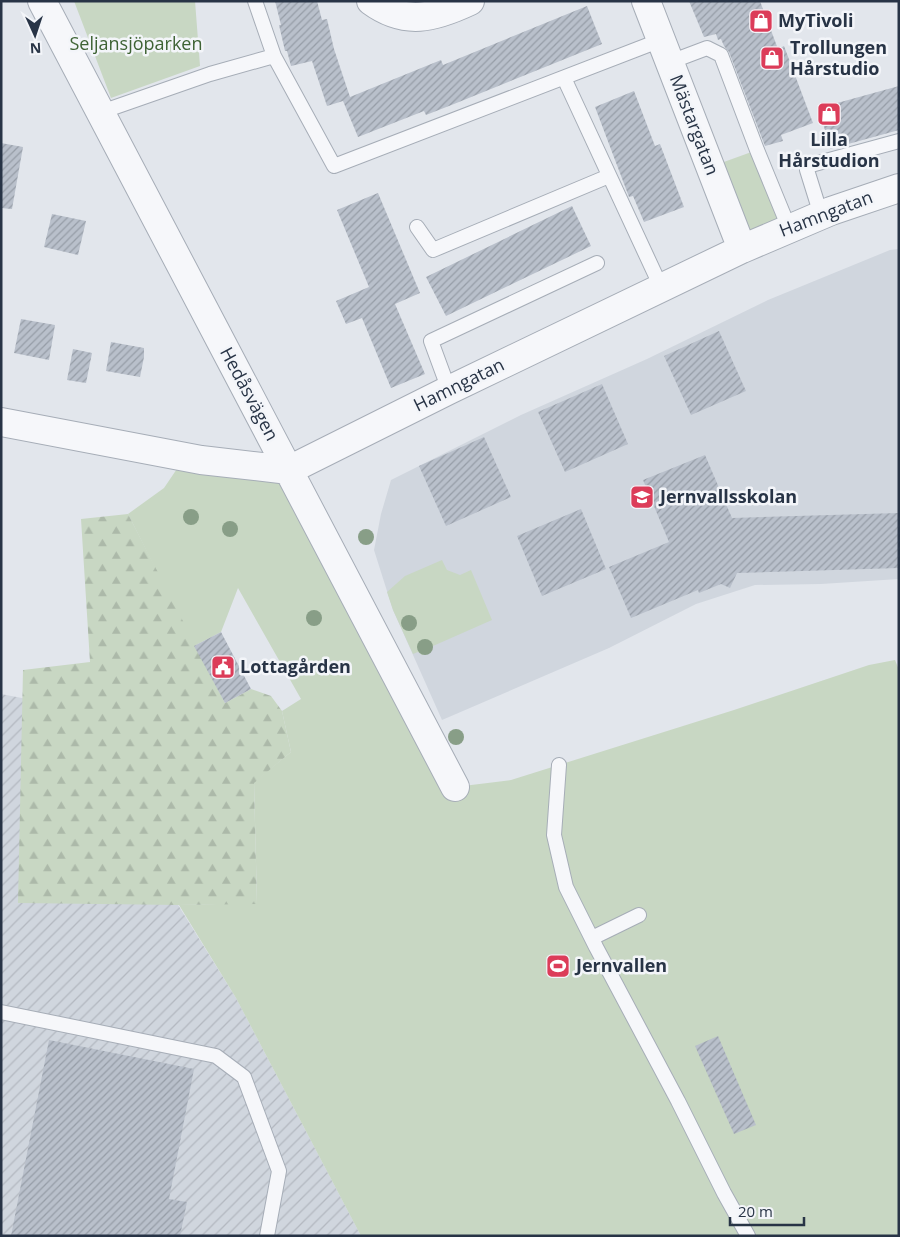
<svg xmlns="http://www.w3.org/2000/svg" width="900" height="1237" font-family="'Open Sans',sans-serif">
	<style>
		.built { fill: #d0d6de }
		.industrial { fill: url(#industrial-furrows) }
		.green { fill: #c8d7c3 }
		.forest { fill: url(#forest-firs) }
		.building { fill: url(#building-hatch) }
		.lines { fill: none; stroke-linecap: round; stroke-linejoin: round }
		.lane-casing { stroke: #a6adb7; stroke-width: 16 }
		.street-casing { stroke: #a6adb7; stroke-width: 30 }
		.lane { stroke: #f6f7fa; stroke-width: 14 }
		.street { stroke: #f6f7fa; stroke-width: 28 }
		.tree { fill: #889e87 }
		.labels { text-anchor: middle; stroke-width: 5; stroke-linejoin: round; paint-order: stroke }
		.poi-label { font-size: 18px; font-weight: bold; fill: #283446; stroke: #f3f5f9; text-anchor: start }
		.park-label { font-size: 18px; fill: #3e6334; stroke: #f3f5f9 }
		.street-label { font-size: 18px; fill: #283446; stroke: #f3f5f9 }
	</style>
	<defs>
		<pattern id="industrial-furrows" width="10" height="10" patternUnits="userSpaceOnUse" patternTransform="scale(1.25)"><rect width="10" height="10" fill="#d0d6de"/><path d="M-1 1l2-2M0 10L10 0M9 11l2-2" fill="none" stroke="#b3b8c0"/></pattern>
		<pattern id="forest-firs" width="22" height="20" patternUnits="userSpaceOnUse" patternTransform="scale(1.25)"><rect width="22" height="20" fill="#c8d7c3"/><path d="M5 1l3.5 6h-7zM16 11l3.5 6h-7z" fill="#acb9a9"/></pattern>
		<pattern id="building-hatch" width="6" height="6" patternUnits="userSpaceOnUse" patternTransform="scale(1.25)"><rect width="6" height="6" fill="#b9c0cb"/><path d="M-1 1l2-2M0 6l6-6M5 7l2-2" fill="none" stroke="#969da7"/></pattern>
	</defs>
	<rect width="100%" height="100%" fill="#e2e6ec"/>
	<path class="built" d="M899 249V579L821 584 755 585 696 604 609 648 442 720 393 610 374 550 381 514 391 480 521 415 647 359 768 300 890 250Z"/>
	<path class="industrial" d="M1 694 53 704 236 998 361 1236H1Z"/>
	<path class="green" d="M74 1H195L200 66 111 98Z
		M757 150 789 228 742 249 710 167Z
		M185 457 289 470 455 787 511 780 734 710 869 665 895 660 899 670V1236H361L236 998 179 905 257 903 254 782 291 752 282 711 301 699 238 588 221 632 194 646 128 514 164 488Z
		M442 560 447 570 460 575 471 570 492 620 433 646 432 651 422 655 418 652 413 654 393 610 387 592 405 576Z"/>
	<path class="forest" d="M128 514 225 703 251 689 271 696 282 711 291 752 254 783 257 904 179 905 18 903 23 670 90 662 81 519Z"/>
	<path class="building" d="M275 1H317L322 20 327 19 334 49 350 97 441 60 443 65 587 6 602 44 454 104 426 115 424 111 358 137 343 101 327 106 312 61 291 66 287 51H285L279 25H281Z
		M689 1H760L778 49 784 46 813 123 781 135 783 141 765 146 729 52 724 46 721 39 718 40 716 34 704 37Z
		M899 86V130L830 149 819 108Z
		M634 91 655 146 660 144 684 207 644 222 633 196 629 197 595 107Z
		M1 143 23 147 12 209 1 208Z
		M378 193 420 293 395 304 425 374 391 388 362 318 346 324 336 301 369 287 337 210Z
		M572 206 591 246 446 316 426 277Z
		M52 214 86 221 78 255 44 247Z
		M21 319 55 325 49 360 14 353Z
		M719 331 746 391 691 415 664 356Z
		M111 342 144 348V357L140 377 106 371Z
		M73 349 92 353 86 383 67 380Z
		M602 384 628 444 565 472 538 412Z
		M484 437 511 497 446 526 419 466Z
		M705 455 732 518 899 513V568L737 573 730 588 721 584 699 593 698 590 631 618 609 567 669 542 643 480Z
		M581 509 606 569 542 596 517 536Z
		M221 632 251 689 225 703 194 646Z
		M718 1036 756 1125 734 1134 695 1046Z
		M49 1040 194 1069 169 1199 187 1202 180 1236H11Z"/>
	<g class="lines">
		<g class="lane-casing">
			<path id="lane" d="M255 1 274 56 334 166 661 40
				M670 62 707 48 721 55 757 150 789 228
				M564 78 661 287
				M101 112 210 74 274 56
				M821 215 807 170 811 165 899 141
				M417 227 433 250 609 176
				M449 390 431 341 597 263
				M559 765 554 835 566 887 596 947 678 1101 724 1193 748 1236
				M592 938 639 915
				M1 1012 216 1056 244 1077 279 1171 267 1236"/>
		</g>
		<g class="street-casing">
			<path id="street" d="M42 1 455 787
				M371 1C405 26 434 18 470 1
				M646 1 742 249
				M1 422 201 460 289 470 449 390 742 249 831 211 899 188"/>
		</g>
		<use href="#lane" class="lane"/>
		<use href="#street" class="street"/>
	</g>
	<g class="tree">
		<circle cx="191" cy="517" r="8"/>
		<circle cx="230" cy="529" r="8"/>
		<circle cx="366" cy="537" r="8"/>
		<circle cx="314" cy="618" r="8"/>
		<circle cx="409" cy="623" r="8"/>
		<circle cx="425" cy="647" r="8"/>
		<circle cx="456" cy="737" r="8"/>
	</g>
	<defs>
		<g id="shop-square" transform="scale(1.25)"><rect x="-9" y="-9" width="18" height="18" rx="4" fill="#dc3c59" stroke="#f3f5f9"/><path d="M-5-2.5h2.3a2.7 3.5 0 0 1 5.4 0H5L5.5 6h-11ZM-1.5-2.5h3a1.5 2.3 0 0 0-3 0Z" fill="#fff"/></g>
		<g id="school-square" transform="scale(1.25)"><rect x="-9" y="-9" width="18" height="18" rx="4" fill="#dc3c59" stroke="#f3f5f9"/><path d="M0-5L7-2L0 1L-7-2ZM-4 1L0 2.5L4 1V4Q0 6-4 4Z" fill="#fff"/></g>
		<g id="civic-square" transform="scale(1.25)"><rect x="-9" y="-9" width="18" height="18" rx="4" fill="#dc3c59" stroke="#f3f5f9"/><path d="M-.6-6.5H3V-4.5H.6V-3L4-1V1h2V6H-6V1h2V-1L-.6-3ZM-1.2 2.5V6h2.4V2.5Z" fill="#fff"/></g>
		<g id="stadium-square" transform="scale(1.25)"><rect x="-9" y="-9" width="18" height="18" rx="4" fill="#dc3c59" stroke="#f3f5f9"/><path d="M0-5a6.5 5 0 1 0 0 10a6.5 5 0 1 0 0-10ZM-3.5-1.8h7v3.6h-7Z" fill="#fff"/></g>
	</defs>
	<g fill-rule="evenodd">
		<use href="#shop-square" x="761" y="21"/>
		<use href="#shop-square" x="772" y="58"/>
		<use href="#shop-square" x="829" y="114"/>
		<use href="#school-square" x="642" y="497"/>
		<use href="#civic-square" x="223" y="667"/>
		<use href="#stadium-square" x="558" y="966"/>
	</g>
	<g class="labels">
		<g class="poi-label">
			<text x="778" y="27">MyTivoli</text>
			<text x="790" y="54">Trollungen<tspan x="790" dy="21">Hårstudio</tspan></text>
			<text x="829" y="146" text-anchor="middle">Lilla<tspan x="829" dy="21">Hårstudion</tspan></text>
			<text x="660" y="503">Jernvallsskolan</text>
			<text x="240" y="673">Lottagården</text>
			<text x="576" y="972">Jernvallen</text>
		</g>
		<g class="park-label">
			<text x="136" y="50">Seljansjöparken</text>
		</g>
		<g class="street-label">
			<text transform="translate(694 125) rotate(69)" y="6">Mästargatan</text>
			<text transform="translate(826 214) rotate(-21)" y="6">Hamngatan</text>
			<text transform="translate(459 385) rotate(-26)" y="6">Hamngatan</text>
			<text transform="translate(249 394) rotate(62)" y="6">Hedåsvägen</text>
		</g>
	</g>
	<rect width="900" height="1237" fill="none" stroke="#283446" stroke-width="5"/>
	<g transform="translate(35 35) rotate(177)" stroke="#f3f5f9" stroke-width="4" paint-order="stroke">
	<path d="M0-4L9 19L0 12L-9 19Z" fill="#283446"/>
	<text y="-8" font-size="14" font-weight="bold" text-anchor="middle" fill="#283446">N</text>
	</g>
	<path d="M730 1217v8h74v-8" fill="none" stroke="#283446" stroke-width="2.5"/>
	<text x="738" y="1217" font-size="15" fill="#283446" stroke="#f3f5f9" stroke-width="4" paint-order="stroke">20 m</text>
</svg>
